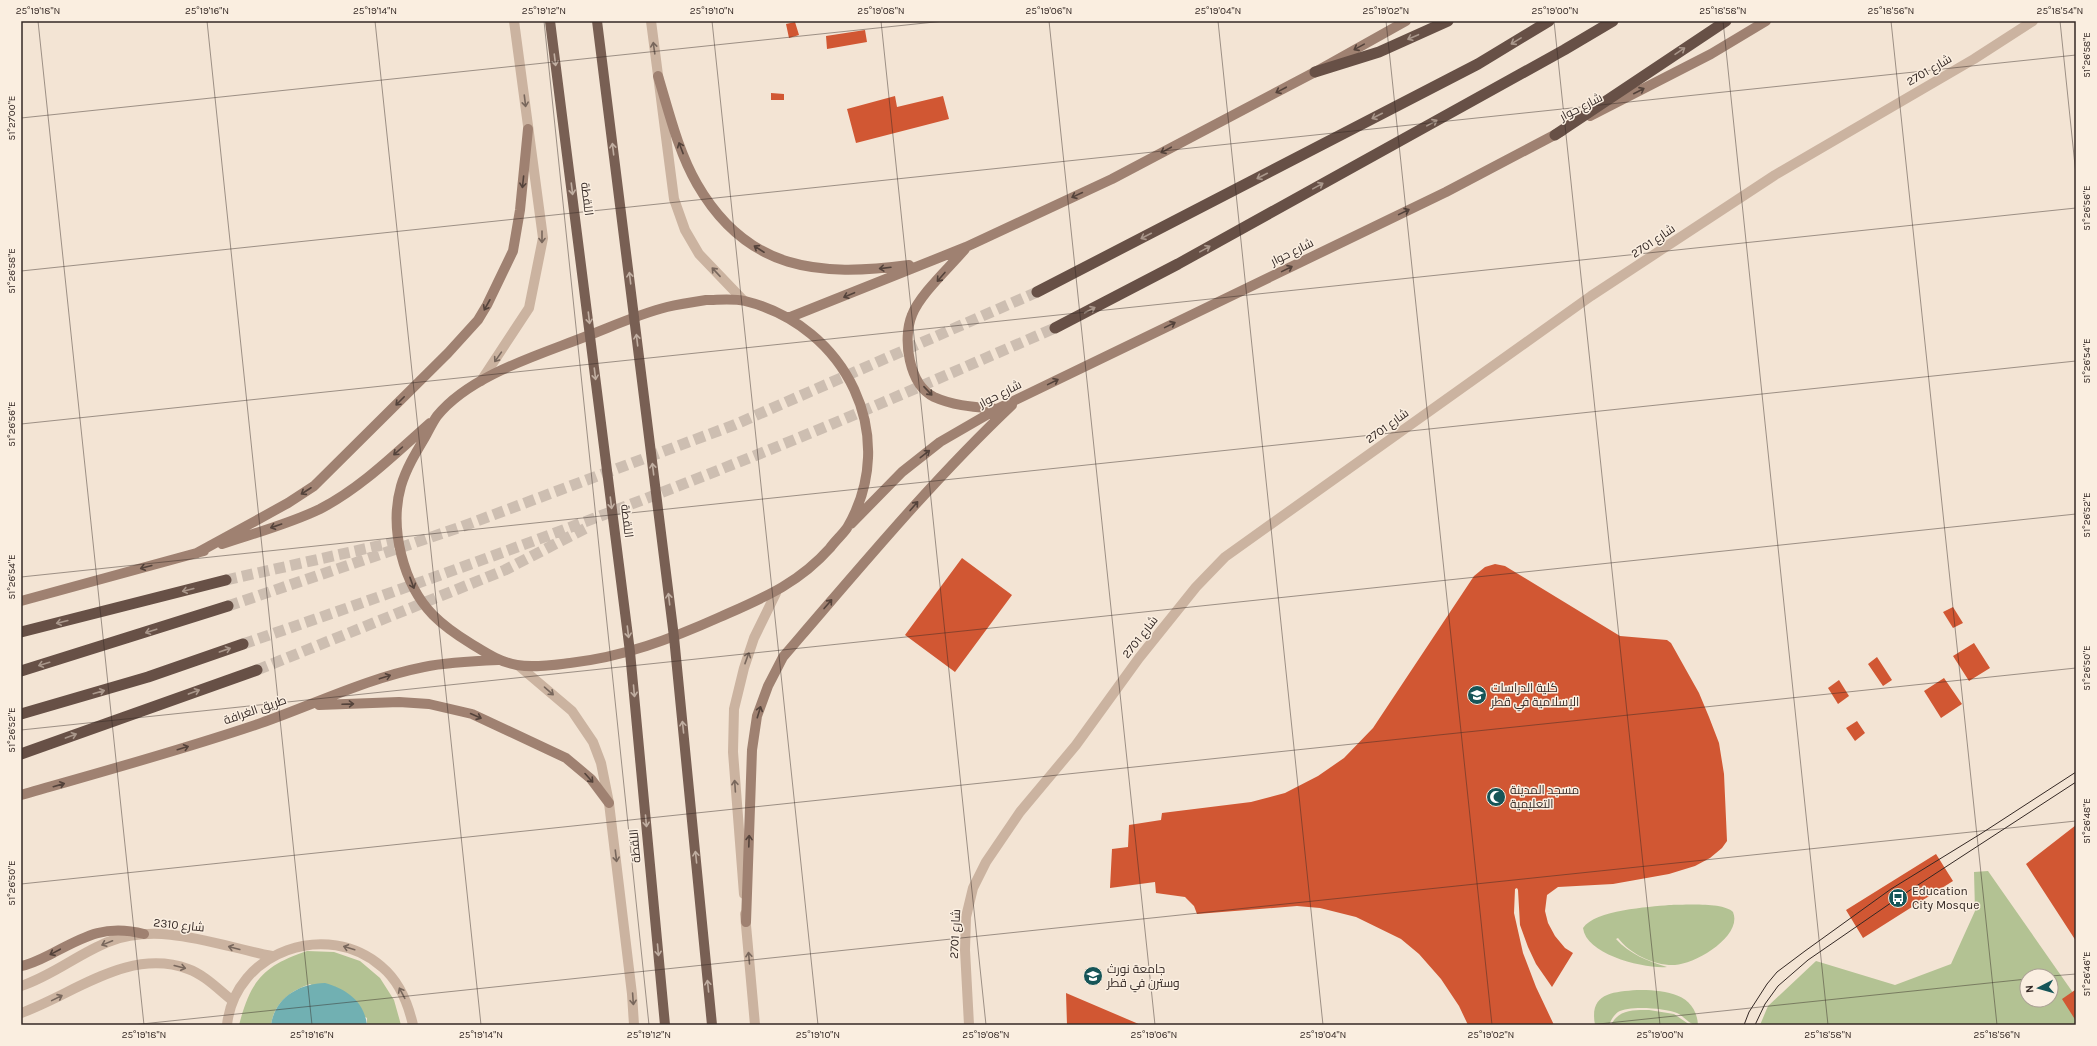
<svg xmlns="http://www.w3.org/2000/svg" width="2097" height="1046" font-family="Karla,Cairo,sans-serif">
	<style>
		.green { fill: #b3c293; fill-rule: evenodd }
		.water { fill: #71b0b2 }
		.building { fill: #d15733 }
		.lines { fill: none; stroke-linecap: round; stroke-linejoin: round }
		.trunk-tunnel { stroke: #cdbeb1; stroke-width: 11; stroke-dasharray: 11 5.5; stroke-linecap: butt }
		.minor { stroke: #cbb3a0; stroke-width: 10 }
		.secondary { stroke: #9f8171; stroke-width: 10 }
		.primary { stroke: #785f53; stroke-width: 10 }
		.trunk { stroke: #675046; stroke-width: 11 }
		.tram { stroke: #342824; stroke-width: 1 }
		.oneway { stroke: #a9978b }
		.oneway2 { stroke: #54433b }
		.oneway3 { stroke: #78675c }
		.oneway4 { stroke: #c0aea1 }
		.ticks { fill: none; stroke: #342824; stroke-width: 1; stroke-opacity: 0.45 }
		.labels { text-anchor: middle; stroke-width: 3; stroke-linejoin: round; paint-order: stroke }
		.street-label { font-size: 12px; fill: #342824; stroke: #faeee0 }
		.poi-label { font-size: 12px; fill: #342824; stroke: #faeee0; text-anchor: start }
		.neatline { fill: none; stroke: #342824; stroke-width: 1.5 }
		.ticks-label { font-size: 10px; text-anchor: middle; fill: #342824 }
	</style>
	<rect width="100%" height="100%" fill="#f3e4d4"/>
	<path class="green" d="M1988 871 2076 997V1025H1760L1768 1006 1816 961 1895 985 1951 964 1975 911 1974 872ZM2027 976H2051V1000H2027Z
		M1669 905C1684 905 1723 902 1733 912 1743 936 1696 964 1675 965 1655 966 1630 954 1618 938L1616 939C1629 954 1648 961 1667 967 1645 969 1586 955 1583 928 1595 910 1649 907 1669 905Z
		M307 951 334 952 360 961 380 978 394 1000 401 1025H367V1018L310 984C290 991 274 1003 271 1025H239C251 980 263 966 307 951Z
		M1637 990C1663 990 1696 992 1698 1025 1689 1025 1684 1016 1677 1013 1665 1008 1629 1005 1618 1012 1614 1015 1611 1020 1609 1025H1595C1589 993 1612 992 1637 990Z
		M1649 1010 1674 1014 1690 1025H1611C1619 1009 1634 1010 1649 1010Z"/>
	<path class="water" d="M325 983C346 989 364 1001 367 1025H271C275 997 299 984 325 983Z"/>
	<path class="building" d="M795 22 799 35 789 38 786 24Z
		M865 30 867 42 827 49 826 36Z
		M771 93 784 94V100H771Z
		M895 96 897 107 943 96 949 119 856 143 847 109Z
		M962 558 1012 595 955 672 905 635Z
		M1495 564 1505 566 1620 636 1667 640 1671 643 1699 693 1709 717 1719 743 1724 774 1727 841 1722 848 1710 858 1695 866 1669 874 1613 884 1558 887 1547 895 1545 911 1548 923 1555 936 1565 948 1573 953 1552 987 1536 964 1528 947 1520 925 1518 890 1517 888 1515 889 1514 913 1523 953 1536 987 1554 1025H1468L1459 1006 1441 979 1419 954 1401 939 1356 917 1320 908 1297 906 1197 914 1194 906 1185 897 1156 893 1155 882 1110 888 1112 849 1128 847 1129 825 1161 820 1162 813 1251 802 1285 793 1318 776 1344 758 1373 728 1474 576 1485 567Z
		M1953 607 1963 623 1953 628 1943 612Z
		M1974 643 1990 668 1969 681 1953 656Z
		M1877 657 1892 680 1883 686 1868 664Z
		M1944 678 1962 704 1941 718 1924 691Z
		M1839 680 1849 696 1838 704 1828 688Z
		M1857 721 1865 733 1855 741 1846 728Z
		M2076 825V941L2026 864Z
		M1936 854 1953 881 1863 938 1846 910Z
		M2075 990 2076 992V1021L2062 999Z
		M1066 993 1141 1025H1067Z"/>
	<g class="lines">
		<path class="trunk-tunnel" d="M226 580 400 541
			M228 606 458 528 734 425 1037 292
			M243 644C413 586 582 525 749 458 852 417 953 372 1055 328
			M257 670 505 570 588 527"/>
		<path class="minor" d="M651 21 674 199 685 230 699 254 743 300
			M481 381 529 308 543 238 514 21
			M519 666 572 711 593 742 601 763 609 803 632 994 634 1025
			M744 894 733 752 734 709 744 668 754 638 776 593
			M745 914 755 1025
			M21 986C52 976 78 954 108 942 161 921 219 946 272 956
			M21 1013C74 994 129 947 188 969 205 975 219 990 233 1001
			M227 1025C235 951 328 919 382 967 400 982 408 1003 413 1025
			M969 1025 965 950 966 917 973 888 986 862 1020 812 1076 745 1139 658 1196 587 1225 557 1591 296 1775 175 1974 59 2033 21"/>
		<path class="secondary" d="M658 76C669 112 678 151 697 184 747 271 819 277 909 265
			M1590 116 1711 54 1766 21
			M965 249C950 267 920 294 912 315 902 339 909 385 934 397 954 406 975 407 997 409
			M706 300C718 300 733 298 745 301 846 326 901 436 847 528 842 535 835 541 830 548 798 584 763 598 720 617 671 639 623 657 570 663 553 665 534 668 517 665 499 662 485 652 470 643 457 635 444 626 433 615 403 584 389 528 401 486 406 469 415 454 424 439 428 432 432 423 437 416 470 375 539 355 587 336 613 326 639 314 667 307 680 304 693 302 706 300Z
			M788 318 966 247 1112 179 1315 72 1406 21
			M851 524 902 472 940 442 997 409 1446 192 1562 131
			M222 544C255 533 289 524 320 509 361 488 396 453 430 423
			M197 553 288 503 314 486 448 353 478 320 487 305 513 251 520 210 528 129
			M21 601 204 551
			M319 705 399 702 429 704 472 714 566 758 591 779 609 803
			M21 795C101 772 182 750 261 723 315 704 368 678 424 667 448 662 474 661 499 660
			M746 922 752 750 757 716 768 686 783 657 801 636C869 557 936 477 1012 405
			M21 966C32 964 43 958 53 953 85 936 106 924 144 934"/>
		<path class="primary" d="M550 21 630 652 665 1025
			M597 21 674 637 712 1025"/>
		<path class="trunk" d="M1315 72 1379 52 1448 21
			M1555 135 1726 21
			M1037 292 1478 64 1549 21
			M1055 328 1178 264 1564 50 1613 21
			M21 632 226 580
			M21 671 228 606
			M21 714 148 677 243 644
			M21 754 257 670"/>
		<path class="tram" d="M1744 1025 1749 1012 1767 984 1777 972 1805 951 1891 889 1982 833 2076 772
			M1755 1025 1765 1004 1778 986 1808 960 1898 898 2076 782"/>
	</g>
	<defs><path id="oneway-shaft" d="M-6 0H5M1.5-3L5.5 0L1.5 3" fill="none" stroke-width="1.6" stroke-linecap="round" stroke-linejoin="round"/></defs>
	<g class="oneway">
		<use href="#oneway-shaft" transform="translate(1413 37) rotate(157)"/>
		<use href="#oneway-shaft" transform="translate(1516 41) rotate(149)"/>
		<use href="#oneway-shaft" transform="translate(1680 51) rotate(-34)"/>
		<use href="#oneway-shaft" transform="translate(1377 116) rotate(153)"/>
		<use href="#oneway-shaft" transform="translate(1432 123) rotate(-29)"/>
		<use href="#oneway-shaft" transform="translate(1262 176) rotate(153)"/>
		<use href="#oneway-shaft" transform="translate(1318 186) rotate(-29)"/>
		<use href="#oneway-shaft" transform="translate(1146 236) rotate(153)"/>
		<use href="#oneway-shaft" transform="translate(1205 249) rotate(-29)"/>
		<use href="#oneway-shaft" transform="translate(1090 310) rotate(-28)"/>
		<use href="#oneway-shaft" transform="translate(188 590) rotate(166)"/>
		<use href="#oneway-shaft" transform="translate(62 622) rotate(166)"/>
		<use href="#oneway-shaft" transform="translate(151 631) rotate(162)"/>
		<use href="#oneway-shaft" transform="translate(225 650) rotate(-19)"/>
		<use href="#oneway-shaft" transform="translate(44 664) rotate(163)"/>
		<use href="#oneway-shaft" transform="translate(99 692) rotate(-16)"/>
		<use href="#oneway-shaft" transform="translate(194 692) rotate(-20)"/>
		<use href="#oneway-shaft" transform="translate(71 736) rotate(-20)"/>
	</g>
	<g class="oneway2">
		<use href="#oneway-shaft" transform="translate(1359 47) rotate(151)"/>
		<use href="#oneway-shaft" transform="translate(1281 90) rotate(152)"/>
		<use href="#oneway-shaft" transform="translate(1639 91) rotate(-27)"/>
		<use href="#oneway-shaft" transform="translate(681 148) rotate(-111)"/>
		<use href="#oneway-shaft" transform="translate(1166 150) rotate(152)"/>
		<use href="#oneway-shaft" transform="translate(523 182) rotate(96)"/>
		<use href="#oneway-shaft" transform="translate(1077 195) rotate(155)"/>
		<use href="#oneway-shaft" transform="translate(1404 212) rotate(-26)"/>
		<use href="#oneway-shaft" transform="translate(759 249) rotate(-147)"/>
		<use href="#oneway-shaft" transform="translate(885 268) rotate(173)"/>
		<use href="#oneway-shaft" transform="translate(1287 269) rotate(-26)"/>
		<use href="#oneway-shaft" transform="translate(941 277) rotate(131)"/>
		<use href="#oneway-shaft" transform="translate(849 295) rotate(157)"/>
		<use href="#oneway-shaft" transform="translate(487 305) rotate(119)"/>
		<use href="#oneway-shaft" transform="translate(1170 325) rotate(-26)"/>
		<use href="#oneway-shaft" transform="translate(1053 382) rotate(-26)"/>
		<use href="#oneway-shaft" transform="translate(928 391) rotate(47)"/>
		<use href="#oneway-shaft" transform="translate(400 401) rotate(135)"/>
		<use href="#oneway-shaft" transform="translate(398 451) rotate(138)"/>
		<use href="#oneway-shaft" transform="translate(925 454) rotate(-38)"/>
		<use href="#oneway-shaft" transform="translate(306 491) rotate(147)"/>
		<use href="#oneway-shaft" transform="translate(914 506) rotate(-49)"/>
		<use href="#oneway-shaft" transform="translate(276 526) rotate(161)"/>
		<use href="#oneway-shaft" transform="translate(146 567) rotate(165)"/>
		<use href="#oneway-shaft" transform="translate(412 583) rotate(70)"/>
		<use href="#oneway-shaft" transform="translate(828 604) rotate(-49)"/>
		<use href="#oneway-shaft" transform="translate(385 677) rotate(-18)"/>
		<use href="#oneway-shaft" transform="translate(348 704) rotate(-2)"/>
		<use href="#oneway-shaft" transform="translate(759 712) rotate(-73)"/>
		<use href="#oneway-shaft" transform="translate(476 716) rotate(24)"/>
		<use href="#oneway-shaft" transform="translate(183 748) rotate(-17)"/>
		<use href="#oneway-shaft" transform="translate(589 778) rotate(48)"/>
		<use href="#oneway-shaft" transform="translate(59 785) rotate(-16)"/>
		<use href="#oneway-shaft" transform="translate(749 841) rotate(-88)"/>
		<use href="#oneway-shaft" transform="translate(55 952) rotate(152)"/>
	</g>
	<g class="oneway3">
		<use href="#oneway-shaft" transform="translate(654 48) rotate(-98)"/>
		<use href="#oneway-shaft" transform="translate(525 101) rotate(83)"/>
		<use href="#oneway-shaft" transform="translate(542 237) rotate(90)"/>
		<use href="#oneway-shaft" transform="translate(716 272) rotate(-133)"/>
		<use href="#oneway-shaft" transform="translate(498 357) rotate(125)"/>
		<use href="#oneway-shaft" transform="translate(747 658) rotate(-70)"/>
		<use href="#oneway-shaft" transform="translate(549 691) rotate(41)"/>
		<use href="#oneway-shaft" transform="translate(735 786) rotate(-94)"/>
		<use href="#oneway-shaft" transform="translate(616 856) rotate(83)"/>
		<use href="#oneway-shaft" transform="translate(107 943) rotate(158)"/>
		<use href="#oneway-shaft" transform="translate(234 948) rotate(-165)"/>
		<use href="#oneway-shaft" transform="translate(349 948) rotate(-163)"/>
		<use href="#oneway-shaft" transform="translate(749 958) rotate(-95)"/>
		<use href="#oneway-shaft" transform="translate(180 967) rotate(14)"/>
		<use href="#oneway-shaft" transform="translate(402 993) rotate(-118)"/>
		<use href="#oneway-shaft" transform="translate(57 998) rotate(-26)"/>
		<use href="#oneway-shaft" transform="translate(633 999) rotate(86)"/>
	</g>
	<g class="oneway4">
		<use href="#oneway-shaft" transform="translate(555 60) rotate(83)"/>
		<use href="#oneway-shaft" transform="translate(613 149) rotate(-97)"/>
		<use href="#oneway-shaft" transform="translate(572 189) rotate(83)"/>
		<use href="#oneway-shaft" transform="translate(630 278) rotate(-97)"/>
		<use href="#oneway-shaft" transform="translate(589 318) rotate(83)"/>
		<use href="#oneway-shaft" transform="translate(637 340) rotate(-97)"/>
		<use href="#oneway-shaft" transform="translate(595 374) rotate(83)"/>
		<use href="#oneway-shaft" transform="translate(653 469) rotate(-97)"/>
		<use href="#oneway-shaft" transform="translate(611 503) rotate(83)"/>
		<use href="#oneway-shaft" transform="translate(669 599) rotate(-97)"/>
		<use href="#oneway-shaft" transform="translate(628 632) rotate(83)"/>
		<use href="#oneway-shaft" transform="translate(634 691) rotate(85)"/>
		<use href="#oneway-shaft" transform="translate(683 727) rotate(-96)"/>
		<use href="#oneway-shaft" transform="translate(646 821) rotate(85)"/>
		<use href="#oneway-shaft" transform="translate(696 857) rotate(-96)"/>
		<use href="#oneway-shaft" transform="translate(658 950) rotate(85)"/>
		<use href="#oneway-shaft" transform="translate(708 986) rotate(-96)"/>
	</g>
	<path class="ticks" d="M38 21 144 1025M207 21 312 1025M375 21 481 1025M544 21 649 1025M712 21 818 1025M881 21 986 1025M1049 21 1155 1025M1218 21 1323 1025M1386 21 1492 1025M1554 21 1660 1025M1723 21 1828 1025M1891 21 1997 1025M2060 21 2076 175M21 118 944 21M21 271 2076 55M21 424 2076 208M21 577 2076 361M21 730 2076 514M21 884 2076 668M2051 976 2076 974M132 1025 2076 821M1589 1025 2027 979"/>
	<defs>
		<g id="university-disc" transform="scale(1)"><circle r="9.5" fill="#165558" stroke="#faeee0"/><path d="M0-5L7-2L0 1L-7-2ZM-4 1L0 2.5L4 1V4Q0 6-4 4Z" fill="#fff"/></g>
		<g id="mosque-disc" transform="scale(1)"><circle r="9.5" fill="#165558" stroke="#faeee0"/><path d="M3.5-4.9A6 6 0 1 0 3.5 4.9A5 5 0 1 1 3.5-4.9Z" fill="#fff"/></g>
		<g id="bus-disc" transform="scale(1)"><circle r="9.5" fill="#165558" stroke="#faeee0"/><path d="M-5-6H5V4H4V6H2V4H-2V6H-4V4H-5ZM-3.5-4V0h7V-4ZM-3.5 1.2v1.5H-2V1.2ZM2 1.2v1.5H3.5V1.2Z" fill="#fff"/></g>
	</defs>
	<g fill-rule="evenodd">
		<use href="#university-disc" x="1477" y="695"/>
		<use href="#mosque-disc" x="1496" y="797"/>
		<use href="#bus-disc" x="1898" y="898"/>
		<use href="#university-disc" x="1093" y="976"/>
	</g>
	<g class="labels">
		<g class="street-label">
			<text transform="translate(1929 70) rotate(-30)" y="4">شارع 2701</text>
			<text transform="translate(1581 107) rotate(-27)" y="4">شارع حوار</text>
			<text transform="translate(587 199) rotate(83)" y="4">اللقطة</text>
			<text transform="translate(1653 241) rotate(-34)" y="4">شارع 2701</text>
			<text transform="translate(1292 252) rotate(-26)" y="4">شارع حوار</text>
			<text transform="translate(1000 394) rotate(-27)" y="4">شارع حوار</text>
			<text transform="translate(1387 426) rotate(-36)" y="4">شارع 2701</text>
			<text transform="translate(627 521) rotate(83)" y="4">اللقطة</text>
			<text transform="translate(1140 637) rotate(-52)" y="4">شارع 2701</text>
			<text transform="translate(255 710) rotate(-19)" y="4">طريق الغرافة</text>
			<text transform="translate(635 846) rotate(-95)" y="4">اللقطة</text>
			<text transform="translate(179 925) rotate(6)" y="4">شارع 2310</text>
			<text transform="translate(955 934) rotate(-87)" y="4">شارع 2701</text>
		</g>
		<g class="poi-label">
			<text x="1491" y="692">كلية الدراسات<tspan x="1491" dy="14">الإسلامية في قطر</tspan></text>
			<text x="1510" y="794">مسجد المدينة<tspan x="1510" dy="14">التعليمية</tspan></text>
			<text x="1912" y="895">Education<tspan x="1912" dy="14">City Mosque</tspan></text>
			<text x="1107" y="973">جامعة نورث<tspan x="1107" dy="14">وسترن في قطر</tspan></text>
		</g>
	</g>
	<rect width="2097" height="1046" fill="none" stroke="#faeee0" stroke-width="44"/>
	<g transform="translate(2039 988) rotate(264)"><circle r="19" fill="#faeee0" stroke="#ab9f95"/>
	<path d="M0-3L7 15L0 10L-7 15Z" fill="#165558"/>
	<text y="-6" font-size="11" font-weight="bold" text-anchor="middle" fill="#342824">N</text>
	</g>
	<rect x="22" y="22" width="2053" height="1002" class="neatline"/>
	<g class="ticks-label">
		<text x="38" y="14">25°19'18"N</text>
		<text x="207" y="14">25°19'16"N</text>
		<text x="375" y="14">25°19'14"N</text>
		<text x="544" y="14">25°19'12"N</text>
		<text x="712" y="14">25°19'10"N</text>
		<text x="881" y="14">25°19'08"N</text>
		<text x="1049" y="14">25°19'06"N</text>
		<text x="1218" y="14">25°19'04"N</text>
		<text x="1386" y="14">25°19'02"N</text>
		<text x="1555" y="14">25°19'00"N</text>
		<text x="1723" y="14">25°18'58"N</text>
		<text x="1891" y="14">25°18'56"N</text>
		<text x="2060" y="14">25°18'54"N</text>
		<text transform="translate(2086 55) rotate(-90)" y="4">51°26'58"E</text>
		<text transform="translate(11 118) rotate(-90)" y="4">51°27'00"E</text>
		<text transform="translate(2086 208) rotate(-90)" y="4">51°26'56"E</text>
		<text transform="translate(11 271) rotate(-90)" y="4">51°26'58"E</text>
		<text transform="translate(2086 361) rotate(-90)" y="4">51°26'54"E</text>
		<text transform="translate(11 424) rotate(-90)" y="4">51°26'56"E</text>
		<text transform="translate(2086 515) rotate(-90)" y="4">51°26'52"E</text>
		<text transform="translate(11 577) rotate(-90)" y="4">51°26'54"E</text>
		<text transform="translate(2086 668) rotate(-90)" y="4">51°26'50"E</text>
		<text transform="translate(11 730) rotate(-90)" y="4">51°26'52"E</text>
		<text transform="translate(2086 821) rotate(-90)" y="4">51°26'48"E</text>
		<text transform="translate(11 883) rotate(-90)" y="4">51°26'50"E</text>
		<text transform="translate(2086 974) rotate(-90)" y="4">51°26'46"E</text>
		<text x="144" y="1038">25°19'18"N</text>
		<text x="312" y="1038">25°19'16"N</text>
		<text x="481" y="1038">25°19'14"N</text>
		<text x="649" y="1038">25°19'12"N</text>
		<text x="818" y="1038">25°19'10"N</text>
		<text x="986" y="1038">25°19'08"N</text>
		<text x="1154" y="1038">25°19'06"N</text>
		<text x="1323" y="1038">25°19'04"N</text>
		<text x="1491" y="1038">25°19'02"N</text>
		<text x="1660" y="1038">25°19'00"N</text>
		<text x="1828" y="1038">25°18'58"N</text>
		<text x="1997" y="1038">25°18'56"N</text>
	</g>
</svg>
